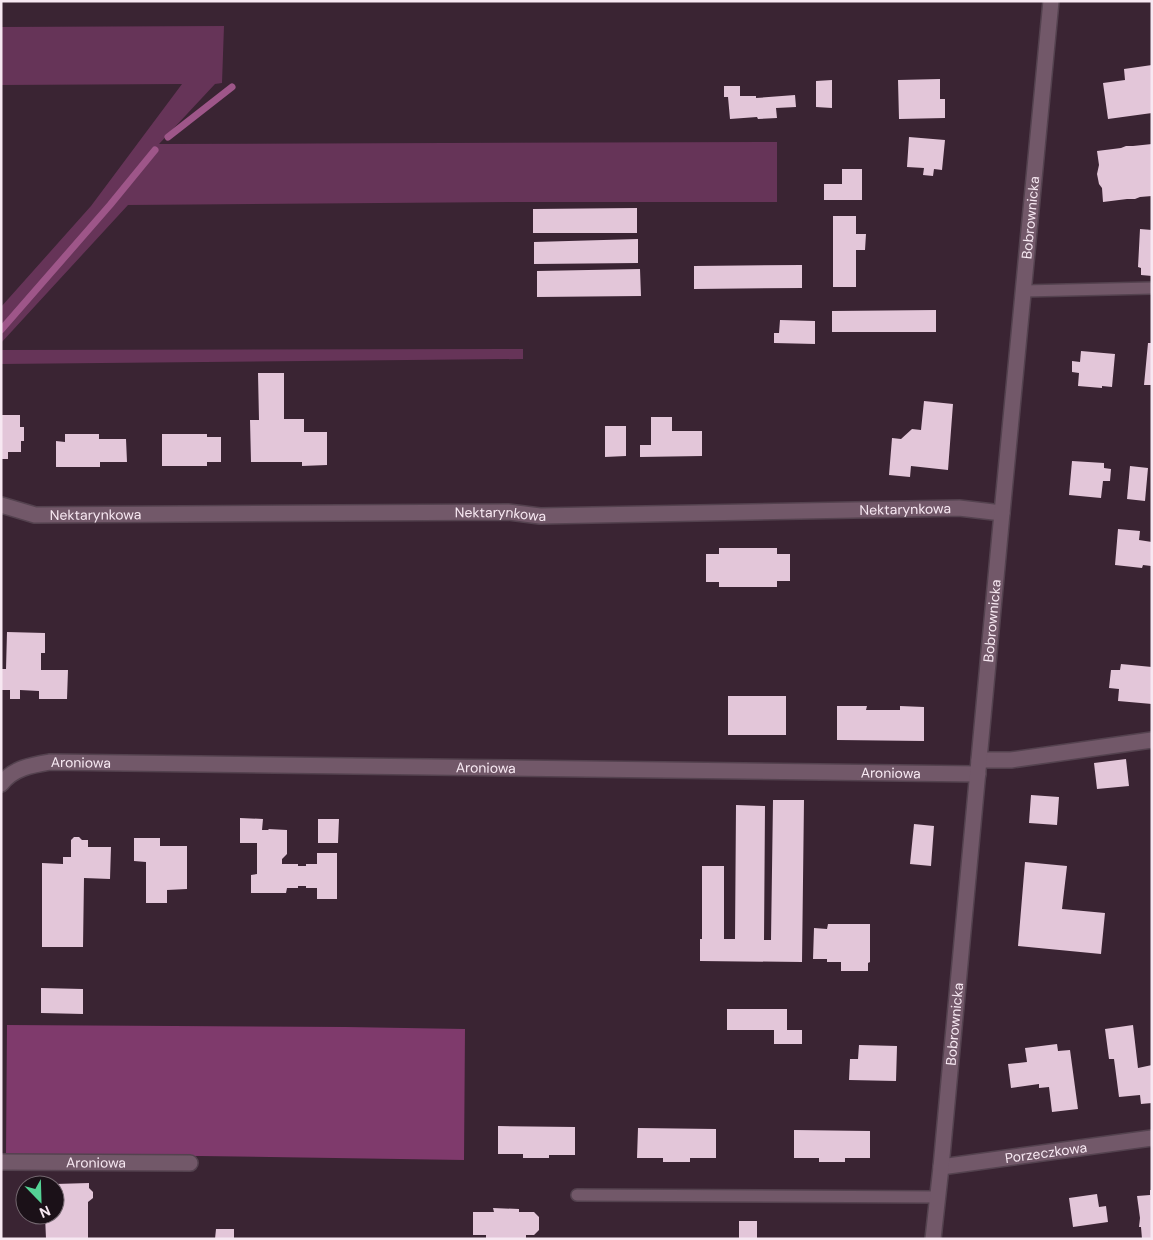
<svg xmlns="http://www.w3.org/2000/svg" width="1153" height="1240" font-family="'DM Sans',sans-serif">
	<style>
		.green { fill: #663458 }
		.forest { fill: #7f3a6c }
		.lines { fill: none; stroke-linecap: round; stroke-linejoin: round }
		.stream { stroke: #9e5689; stroke-width: 7 }
		.building { fill: #e3c6d9 }
		.lane-casing { stroke: #54424f; stroke-width: 14 }
		.street-casing { stroke: #54424f; stroke-width: 18 }
		.lane { stroke: #725869; stroke-width: 11 }
		.street { stroke: #725869; stroke-width: 15 }
		.labels { text-anchor: middle; stroke-width: 5; stroke-linejoin: round; paint-order: stroke }
		.street-label { font-size: 14px; fill: #f7e8f2; stroke: #1b1118 }
	</style>
	<rect width="100%" height="100%" fill="#3a2433"/>
	<path class="green" d="M224 26 222 83 215 84 159 144 777 142V202H521L128 205 1 343V307L91 206 182 84 1 85V27Z
		M523 349V359L1 364V350Z"/>
	<path class="forest" d="M7 1025 346 1027 465 1029 464 1160 201 1156 6 1155Z"/>
	<g class="lines">
		<path class="stream" d="M168 137 232 87
			M1 330 110 205 155 150"/>
	</g>
	<path class="building" d="M1152 65V113L1108 119 1103 83 1125 80 1124 69Z
		M940 79V99H945V118L899 119 898 80Z
		M832 80V108L816 107V81Z
		M724 86H740V96H756V98L795 95 796 107 776 108 777 118 758 119 757 117 730 119 728 97H724Z
		M909 137 945 140 942 170 934 169 933 176 923 175 924 168 907 167Z
		M1152 144V196L1140 197 1135 199H1127L1103 202 1102 188 1099 184 1097 174 1099 165 1097 151 1121 148 1126 146H1133Z
		M842 169H862V200H824V184H842Z
		M637 208V233H533V209Z
		M833 216H856V234H866L865 250H856V287H833Z
		M1140 229 1152 230V276L1141 275V268L1138 267Z
		M638 239V263L534 264V242Z
		M802 265V288L694 289V266Z
		M640 269 641 296 537 297V271Z
		M936 310V332H832V311Z
		M780 320 815 321V344L774 343V333H779Z
		M1148 343H1152V385H1144Z
		M1081 351 1115 354 1112 387 1102 386V388L1078 386 1079 373 1072 372V361L1080 362Z
		M258 373H284V419H304V432H327V465L302 466V462H251L250 420H259Z
		M924 401 953 404 948 470 911 466 910 477 889 475 892 438 901 439 912 429 921 430Z
		M1 415H20V427H24V441H21V452H8V459H1Z
		M651 417H672V431H702V456L640 457V445H651Z
		M605 426H626V456L605 457Z
		M65 434H99V439H126L127 462H100V467H56V441L65 442Z
		M162 434H207V437H221V462H207V466H162Z
		M1072 461 1104 463V468L1111 469 1110 481H1103L1101 498 1069 495Z
		M1130 466 1148 468 1145 501 1127 499Z
		M1118 529 1140 531 1139 540 1152 542 1151 566 1143 565 1142 568 1115 565Z
		M719 548H777V554H790V581H777V587H719V582H706V554H719Z
		M7 632 45 633V653H41V670H68L67 699H39V691L20 690V699H10V690H1V669H6Z
		M1121 664 1152 667V704L1118 701 1119 689 1109 688 1111 670H1120Z
		M728 696H786V735H728Z
		M837 706H867L866 710H900V706L924 707V741L837 740Z
		M1126 759 1129 786 1097 789 1094 763Z
		M1031 795 1059 797 1057 825 1029 823Z
		M773 800H804L802 962 700 961V939H702V866H724V939H735L736 805 765 806 764 940H771Z
		M240 818 263 819 262 830H269L268 829 287 830V854L282 859V864H298V866H306V864H317V853H337V899H317V888H306V886H298V888H287L286 893H251V875L257 874V843H240Z
		M318 819H339L338 843H318Z
		M914 824 934 826 931 866 910 864Z
		M74 837H79L82 840H88V847H111L110 879 84 878 83 947H42V863L63 864V857H71V840Z
		M134 838H160V846H187V889L167 890V903H146V862L134 861Z
		M1025 862 1067 866 1062 909 1105 913 1101 954 1018 946Z
		M828 924H870V962L868 963V971H841V962H827V959H813L814 928 827 929Z
		M41 988 83 989V1014L41 1013Z
		M727 1009H787V1030H802V1044H774V1030H727Z
		M1133 1025 1138 1068 1152 1065V1103L1141 1104 1140 1095 1119 1097 1114 1059H1109L1105 1029Z
		M1057 1044 1058 1051 1070 1050 1078 1109 1052 1112 1049 1087 1039 1088V1084L1011 1088 1008 1064 1027 1062 1025 1048Z
		M859 1045 897 1046 896 1081 849 1080 850 1059H858Z
		M498 1126 575 1127V1155H549V1158H523V1154H498Z
		M638 1128 716 1129V1158H690V1162H663V1158H637Z
		M794 1130 870 1131V1158H845V1162H819V1158H794Z
		M89 1183V1188L93 1192V1198L88 1202V1239H46L45 1215H55V1184Z
		M1150 1190H1152V1239H1142L1141 1227H1139L1140 1218 1137 1196 1150 1195Z
		M1097 1194 1099 1207 1106 1206 1108 1222 1073 1227 1069 1198Z
		M493 1208 519 1209V1212H534L539 1217V1230L534 1235H526V1239H486V1235H473V1212H494Z
		M739 1221H757V1239H739Z
		M216 1229H234V1239H215Z"/>
	<g class="lines">
		<g class="lane-casing">
			<path id="lane" d="M1024 291 1152 288
				M577 1195 938 1197"/>
		</g>
		<g class="street-casing">
			<g id="street">
				<path id="s1" d="M1 505 35 515 508 512 540 516 959 508 1002 513"/>
				<path d="M979 760H1011L1152 740"/>
				<path id="s2" d="M1 784C13 768 32 765 50 762L978 774"/>
				<path id="s3" d="M1 1162 190 1163"/>
				<path id="s4" d="M941 1167 1152 1138"/>
				<path id="s5" d="M933 1239 941 1167 1002 513 1051 1"/>
			</g>
		</g>
		<use href="#lane" class="lane"/>
		<use href="#street" class="street"/>
	</g>
	<g class="labels">
		<g class="street-label">
			<text dy="5" stroke="none"><textPath href="#s5" startOffset="1026">Bobrownicka</textPath></text>
			<text dy="5" stroke="none"><textPath href="#s1" startOffset="906">Nektarynkowa</textPath></text>
			<text dy="5" stroke="none"><textPath href="#s1" startOffset="501">Nektarynkowa</textPath></text>
			<text dy="5" stroke="none"><textPath href="#s1" startOffset="96">Nektarynkowa</textPath></text>
			<text dy="5" stroke="none"><textPath href="#s5" startOffset="621">Bobrownicka</textPath></text>
			<text dy="5" stroke="none"><textPath href="#s2" startOffset="86">Aroniowa</textPath></text>
			<text dy="5" stroke="none"><textPath href="#s2" startOffset="491">Aroniowa</textPath></text>
			<text dy="5" stroke="none"><textPath href="#s2" startOffset="896">Aroniowa</textPath></text>
			<text dy="5" stroke="none"><textPath href="#s5" startOffset="216">Bobrownicka</textPath></text>
			<text dy="5" stroke="none"><textPath href="#s4" startOffset="106">Porzeczkowa</textPath></text>
			<text dy="5" stroke="none"><textPath href="#s3" startOffset="95">Aroniowa</textPath></text>
		</g>
	</g>
	<rect width="1153" height="1240" fill="none" stroke="#f7e8f2" stroke-width="5"/>
	<g transform="translate(40 1200) rotate(157)"><circle r="24" fill="#1b1118" stroke="#73676f"/>
	<path d="M0-4L9 19L0 12L-9 19Z" fill="#54d395"/>
	<text y="-8" font-size="14" font-weight="bold" text-anchor="middle" fill="#f7e8f2">N</text>
	</g>
</svg>
